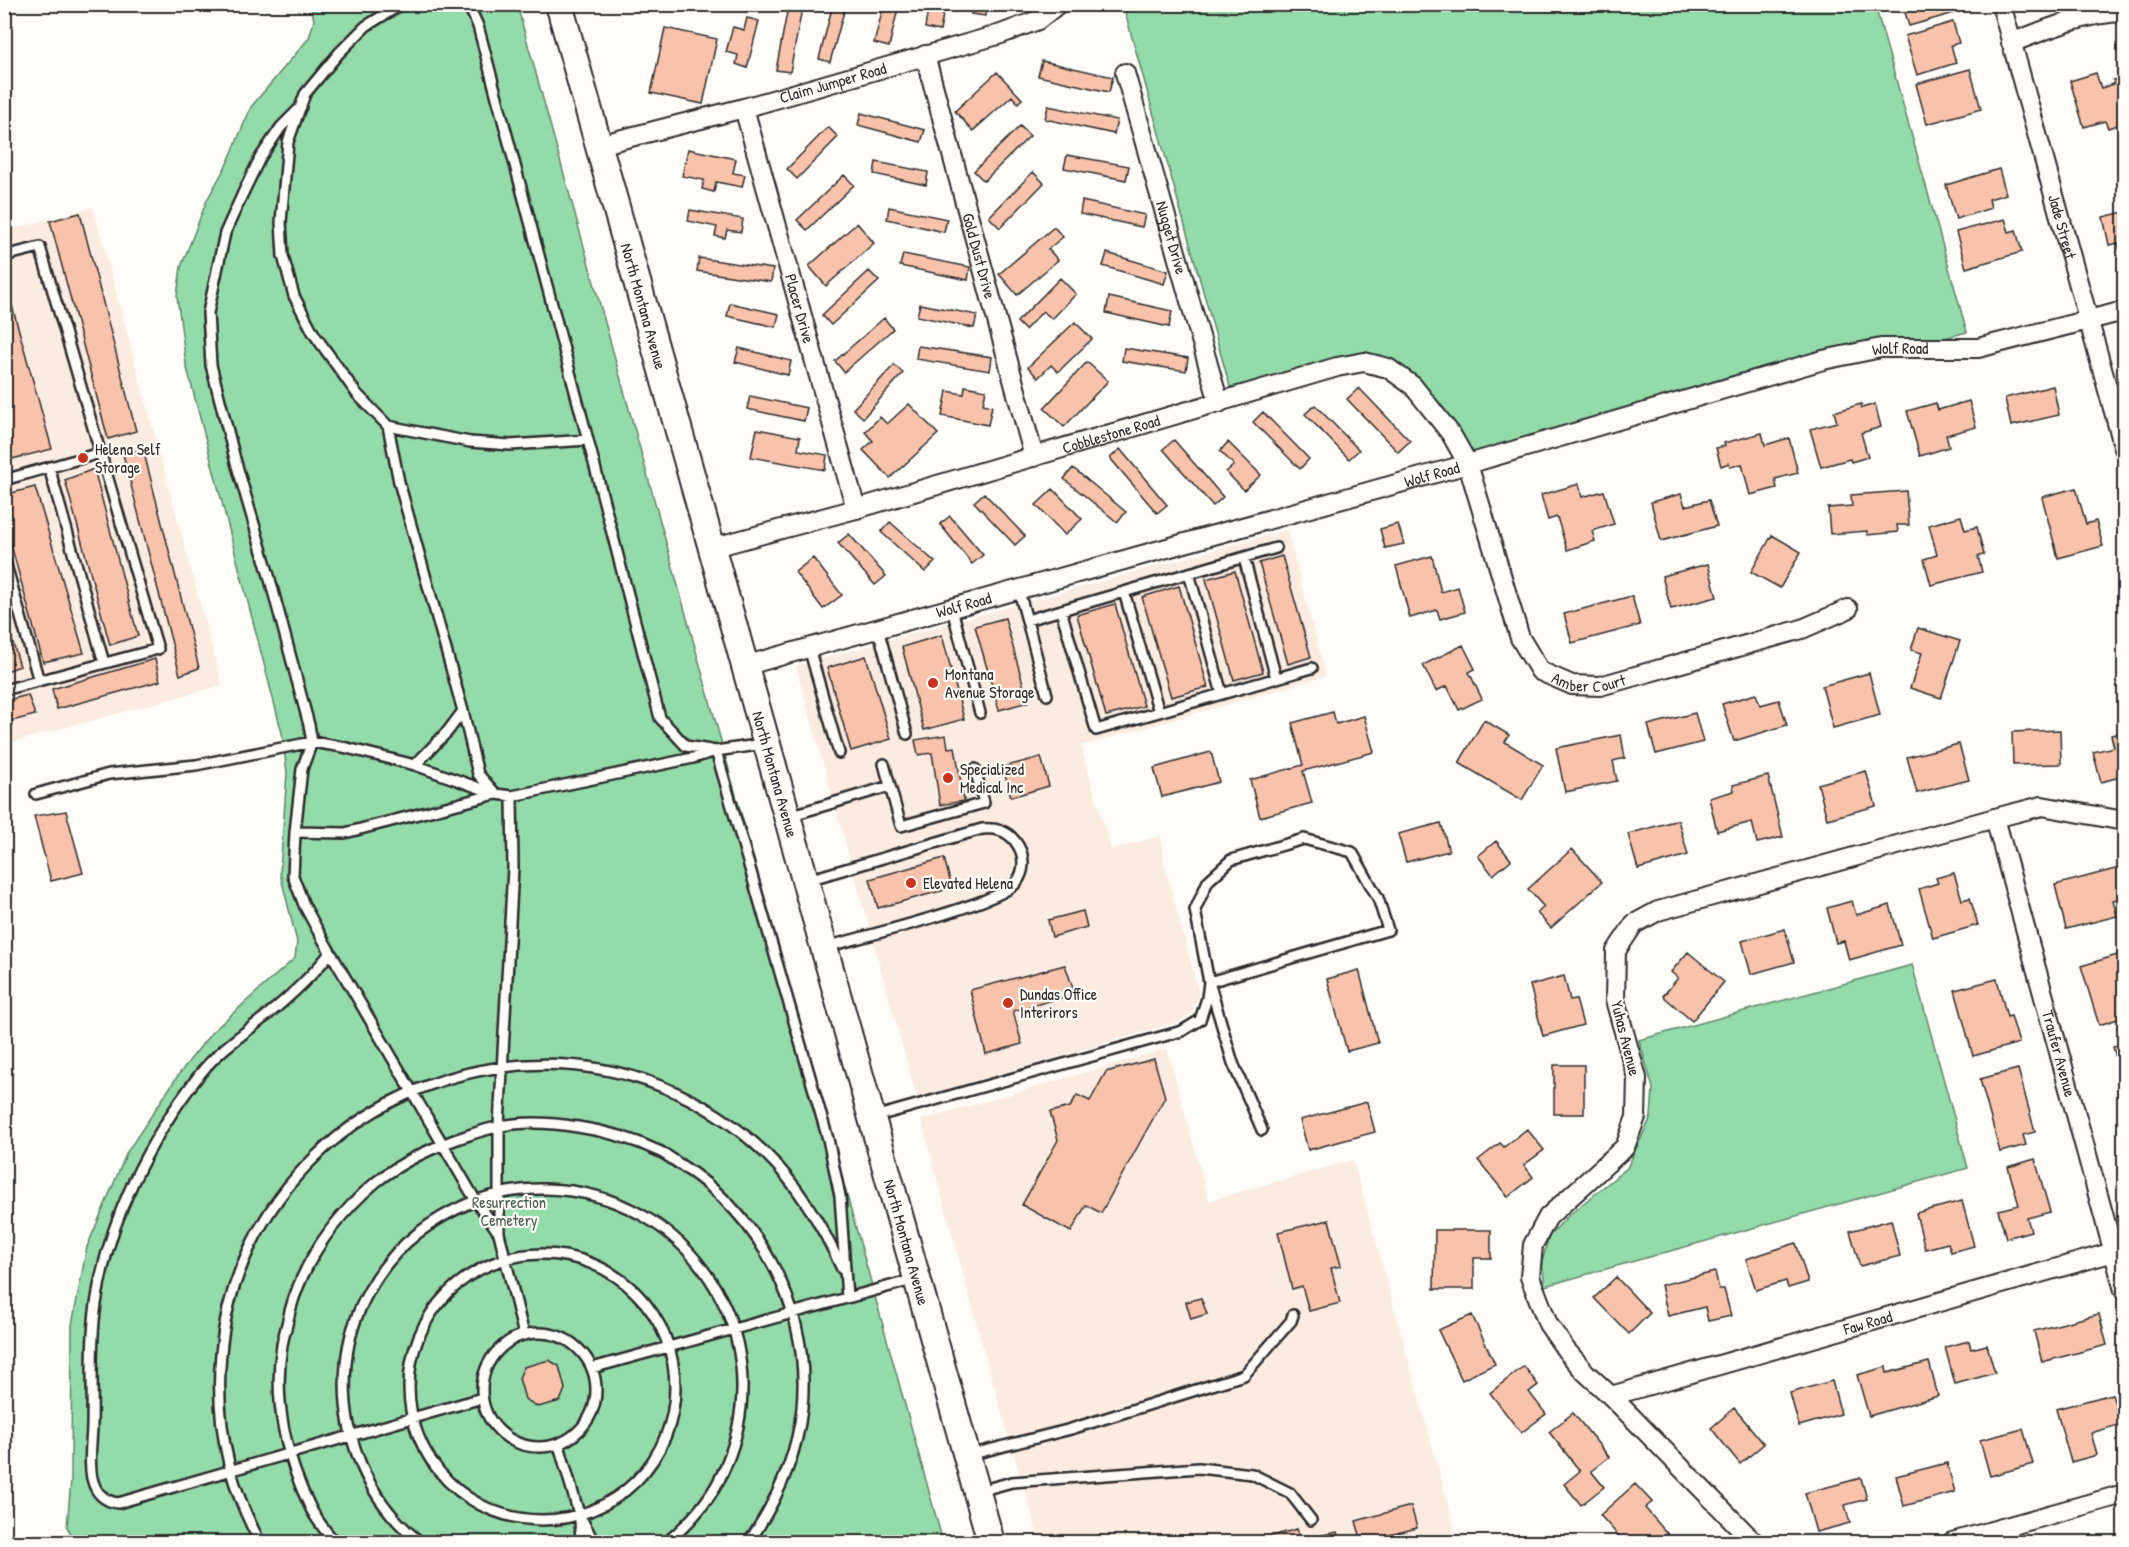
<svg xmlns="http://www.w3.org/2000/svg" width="2129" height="1547" font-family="'Patrick Hand',sans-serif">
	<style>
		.built { fill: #fcebe0 }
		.green { fill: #94dbaa; stroke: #60836a; stroke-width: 1.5 }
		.building { fill: #f9c3ab; stroke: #2b2b2b; stroke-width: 1.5 }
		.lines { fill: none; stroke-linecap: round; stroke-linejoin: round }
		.lane-casing { stroke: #2b2b2b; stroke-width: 14 }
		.street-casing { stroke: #2b2b2b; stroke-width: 22 }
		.secondary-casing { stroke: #2b2b2b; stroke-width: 30 }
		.lane { stroke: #fdfcf7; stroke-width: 9 }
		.street { stroke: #fdfcf7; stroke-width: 18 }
		.secondary { stroke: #fdfcf7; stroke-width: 26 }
		.poi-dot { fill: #c8321e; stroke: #fdfcf7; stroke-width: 2 }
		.labels { text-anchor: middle; stroke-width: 4.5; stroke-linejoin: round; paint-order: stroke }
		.street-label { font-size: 16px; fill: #2b2b2b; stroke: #fdfcf7 }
		.poi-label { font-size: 16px; fill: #2b2b2b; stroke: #fdfcf7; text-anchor: start }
		.park-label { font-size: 16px; fill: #4a6051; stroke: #fdfcf7 }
	</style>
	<rect width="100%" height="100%" fill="#fdfcf7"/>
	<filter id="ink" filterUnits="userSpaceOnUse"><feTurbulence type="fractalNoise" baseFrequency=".0167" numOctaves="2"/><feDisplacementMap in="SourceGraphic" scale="12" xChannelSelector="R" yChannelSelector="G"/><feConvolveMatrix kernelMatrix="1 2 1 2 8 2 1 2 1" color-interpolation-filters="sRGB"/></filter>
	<g filter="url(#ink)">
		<path class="built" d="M93 207 222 685 5 744V231Z
			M1287 530 1326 676 1081 746 1111 850 1161 836 1164 863 1199 994 1192 1014 1179 1022 917 1098 796 666Z
			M1167 1049 1209 1201 1353 1160 1452 1518 1457 1542H1040L994 1387 921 1120Z"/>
		<path class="green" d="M311 5H517L943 1542H76L67 1527 71 1480 72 1325 87 1247 127 1152 179 1074 212 1032 295 958 297 942 280 873 287 773 282 733 186 364 177 296 181 267 207 200 228 162 251 107 309 38 314 21Z
			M1123 5H1875L1967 332 1468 464 1413 386 1365 363 1230 387Z
			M1912 965 1968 1168 1545 1286 1542 1262 1549 1236 1569 1215 1627 1168 1651 1117 1653 1088 1639 1040Z"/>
		<path class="building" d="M833 4H846L830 62 819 59Z
			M884 4H899L889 47 874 43Z
			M929 4H945L940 31 925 28Z
			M969 4H987L985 16 971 14 973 5Z
			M1893 4H1951L1954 13 1909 26 1903 5 1893 7Z
			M788 7 802 9 790 72 776 70Z
			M747 18 759 21 747 68 736 64 738 55 726 52 733 27 744 30Z
			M1953 22 1959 43 1951 45 1956 63 1917 75 1905 36Z
			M665 28 717 39 703 104 651 93Z
			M1042 61 1113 77 1109 92 1038 76Z
			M1970 69 1981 109 1927 124 1916 84Z
			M997 72 1022 99 1018 103 1012 96 973 131 955 111Z
			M2096 73 2101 88 2114 84 2113 80 2124 77V123L2108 128 2105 121 2084 127 2070 81Z
			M1048 106 1117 120 1114 134 1045 119Z
			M861 113 925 130 921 142 858 125Z
			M1020 126 1030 136 984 181 974 171Z
			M828 127 838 137 797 179 787 169Z
			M688 149 736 159 733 173 745 175 742 187 716 182 714 192 702 189 704 180 682 176Z
			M1067 155 1129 166 1126 180 1064 168Z
			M876 162 928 172 926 185 874 174Z
			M1999 169 2006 194 1989 199 1991 208 1956 219 1946 185Z
			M1033 172 1044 183 1000 228 989 217Z
			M844 175 854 185 807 230 797 220Z
			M1082 201 1145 215 1142 227 1080 214Z
			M889 207 947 219 944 232 887 219Z
			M690 210 743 219 741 232 727 230 725 238 715 236 717 227 688 221Z
			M2124 212V255L2121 256 2118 243 2109 245 2103 217Z
			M80 213 136 431 108 439 50 221Z
			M2005 219 2009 232 2016 230 2022 252 1966 268 1956 232Z
			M857 223 874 243 826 286 809 266Z
			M1054 227 1063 237 1048 249 1058 260 1017 295 999 274Z
			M1107 253 1168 271 1164 284 1103 266Z
			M903 254 970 267 968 280 900 266Z
			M699 258 773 269 771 282 697 271Z
			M869 271 879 281 831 325 822 315Z
			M4 277 52 449 8 460 4 448Z
			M1060 278 1076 294 1052 319 1043 311 1025 330 1017 322Z
			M1109 297 1172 311 1169 327 1106 313Z
			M730 303 779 314 776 327 727 316Z
			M920 304 977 315 974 328 917 316Z
			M884 318 893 329 844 372 835 361Z
			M1075 322 1092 339 1058 372 1051 365 1038 378 1028 367Z
			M918 346 992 357 990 371 916 359Z
			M739 348 791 361 788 375 735 362Z
			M1124 348 1188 358 1186 371 1122 361Z
			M1087 362 1108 381 1064 427 1044 408Z
			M894 365 903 373 863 418 853 409Z
			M965 386 986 390 983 404 992 406 988 425 942 416 947 391 964 394Z
			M2053 386 2059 415 2011 426 2005 398Z
			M1359 388 1410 441 1398 452 1347 399Z
			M750 396 807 408 804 421 747 409Z
			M1969 401 1976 427 1946 435 1949 447 1920 456 1907 411 1936 403 1938 410Z
			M909 404 938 434 890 478 863 450 873 441 865 432 880 417 887 424Z
			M1861 404 1862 408 1875 404 1881 427 1861 433 1868 457 1851 462 1850 459 1821 467 1810 429 1837 422 1834 412Z
			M1315 405 1359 450 1349 459 1305 414Z
			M1263 412 1309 459 1300 469 1253 422Z
			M757 429 800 437 798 450 827 455 825 470 751 457Z
			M1762 433 1765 445 1789 438 1798 473 1775 479 1777 488 1750 495 1742 464 1730 467 1729 463 1721 466 1716 448 1725 446 1724 443Z
			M1174 440 1223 497 1213 506 1163 449Z
			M1228 442 1261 475 1244 490 1226 472 1234 465 1220 451Z
			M143 449 199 668 180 675 123 454Z
			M1120 449 1167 505 1157 513 1110 458Z
			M1073 468 1126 512 1117 522 1064 479Z
			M94 469 138 636 110 645 65 480Z
			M1579 484 1582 497 1604 491 1614 524 1592 531 1595 541 1567 550 1557 517 1548 520 1541 495Z
			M35 487 84 653 43 662 4 519V495Z
			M2076 488 2086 524 2096 521 2103 546 2058 558 2042 497Z
			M1053 489 1082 519 1065 535 1036 505Z
			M1906 491 1909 525H1897L1898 532 1867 535V531L1830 534 1828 508 1852 506 1851 495Z
			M984 493 1025 536 1015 545 974 502Z
			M1681 494 1685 506 1709 500 1717 526 1661 541 1651 502Z
			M950 516 983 555 972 564 940 524Z
			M1961 516 1965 530 1977 527 1984 555 1978 556 1982 572 1931 585 1924 559 1937 555 1929 525Z
			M890 522 935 562 925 572 881 532Z
			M1398 524 1404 544 1385 548 1380 529Z
			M849 534 886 576 875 585 838 543Z
			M1772 535 1801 552 1780 588 1751 572Z
			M1282 556 1311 657 1288 664 1259 563Z
			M1432 556 1441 592 1458 587 1465 612 1440 619 1437 610 1410 618 1396 566Z
			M813 558 842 595 823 609 795 572Z
			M1708 564 1717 597 1671 609 1662 576Z
			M1235 571 1263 672 1234 680 1206 579Z
			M1179 586 1208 687 1171 697 1142 597Z
			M1632 596 1640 625 1572 643 1564 614Z
			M1115 604 1144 706 1106 716 1077 615Z
			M4 614 20 666 4 672Z
			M1005 618 1028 702 999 710 975 626Z
			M1918 628 1960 641 1941 698 1910 688 1922 653 1911 650Z
			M942 635 964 719 924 730 902 647Z
			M1463 645 1475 669 1469 672 1482 699 1459 710 1447 686 1436 691 1423 665Z
			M866 656 891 739 851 751 827 668Z
			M155 659 160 681 57 709 52 689Z
			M1869 673 1880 715 1833 728 1822 686Z
			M1756 694 1760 705 1779 700 1787 725 1734 741 1722 704Z
			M28 695 35 715 4 723V701Z
			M1333 712 1336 724 1364 716 1374 752 1303 771 1312 803 1260 817 1250 780 1303 765 1292 723Z
			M1695 713 1703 742 1656 754 1648 725Z
			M1484 720 1509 735 1505 742 1543 765 1522 800 1459 763Z
			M2060 730 2061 764 2013 765 2012 732Z
			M2124 732V776L2101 782 2093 752 2114 747 2111 735Z
			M946 735 948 748 955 747 964 801 940 805 932 753 918 755 915 740Z
			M1621 735 1625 758 1613 761 1617 781 1565 792 1556 748Z
			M1959 744 1969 780 1917 793 1907 757Z
			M1211 752 1219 782 1162 797 1154 768Z
			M1041 757 1049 786 1011 797 1003 767Z
			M1866 771 1876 806 1827 819 1818 784Z
			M1768 776 1783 837 1757 843 1752 822 1717 831 1709 798 1734 791 1733 785Z
			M66 811 83 873 51 881 34 816Z
			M1678 820 1688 855 1638 869 1628 834Z
			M1441 823 1449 851 1406 862 1398 834Z
			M1496 841 1511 860 1493 875 1478 856Z
			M1572 849 1602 882 1551 928 1537 913 1544 907 1528 889Z
			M944 858 952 888 878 908 870 879Z
			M2119 868 2124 897 2113 900 2117 916 2066 929 2055 885Z
			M1954 873 1962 900 1970 898 1978 925 1933 938 1919 889 1938 883 1936 878Z
			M1852 901 1856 915 1890 905 1901 945 1849 960 1844 941 1836 943 1827 908Z
			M1083 911 1087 927 1052 937 1048 920Z
			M1785 929 1794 962 1751 974 1742 941Z
			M1688 952 1724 982 1692 1021 1663 996 1678 978 1671 972Z
			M2124 953V988L2119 990 2124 1007V1017L2099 1025 2081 966Z
			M1065 965 1075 994 1013 1011 1022 1044 986 1054 970 990Z
			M1359 970 1378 1043 1347 1051 1327 979Z
			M1564 976 1570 1000 1576 999 1583 1025 1543 1036 1530 985Z
			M1997 979 2007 1017 2011 1016 2019 1043 1973 1056 1955 990Z
			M2124 1044V1107L2116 1077 2121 1075 2113 1047Z
			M1154 1059 1165 1097 1101 1213 1086 1205 1071 1232 1022 1205 1058 1140 1050 1112 1070 1107 1077 1095 1090 1101 1106 1072Z
			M1554 1065H1584V1114H1554Z
			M2018 1069 2035 1132 2023 1135 2026 1145 2000 1152 1980 1079Z
			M1367 1102 1375 1132 1308 1150 1300 1120Z
			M1527 1129 1544 1150 1524 1165 1533 1177 1508 1197 1478 1160 1500 1143 1504 1147Z
			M2035 1159 2050 1212 2027 1218 2031 1231 2006 1238 1998 1210 2019 1205 2008 1167Z
			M1962 1201 1974 1246 1951 1252 1948 1243 1925 1249 1916 1213Z
			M1329 1220 1341 1266 1331 1268 1340 1303 1309 1311 1302 1286 1292 1289 1278 1232Z
			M1891 1220 1900 1256 1860 1266 1850 1231Z
			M1435 1230H1491V1258H1474V1289H1434Z
			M1796 1243 1808 1282 1788 1288 1786 1281 1756 1290 1746 1259Z
			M1715 1272 1719 1289H1724L1731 1316 1708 1321 1705 1307 1668 1316 1661 1285Z
			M1616 1277 1650 1313 1629 1334 1594 1298Z
			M1201 1298 1207 1314 1191 1319 1186 1302Z
			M2099 1314 2107 1345 2042 1362 2034 1331Z
			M1472 1315 1495 1364 1462 1380 1438 1330Z
			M1969 1341 1971 1349 1987 1345 1995 1373 1955 1384 1945 1347Z
			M549 1360 559 1366 565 1389 560 1401 538 1407 525 1399 519 1378 524 1367Z
			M1929 1362 1938 1396 1869 1416 1857 1375 1886 1367 1887 1373Z
			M1524 1366 1538 1385 1529 1392 1546 1414 1521 1433 1490 1393Z
			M1832 1381 1841 1414 1799 1426 1790 1393Z
			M2112 1394 2121 1424 2091 1433 2097 1455 2071 1462 2056 1409Z
			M1734 1408 1764 1444 1740 1464 1711 1428Z
			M1573 1413 1609 1457 1591 1471 1604 1487 1581 1505 1564 1484 1580 1471 1549 1432Z
			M2023 1429 2033 1464 1990 1476 1980 1440Z
			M1947 1463 1955 1492 1904 1506 1896 1476Z
			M1861 1478 1867 1499 1845 1505 1850 1523 1816 1532 1805 1493Z
			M1635 1484 1652 1502 1645 1508 1672 1539 1669 1542H1624L1600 1515Z
			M1411 1506 1417 1528 1362 1542 1356 1521Z
			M1297 1529 1301 1542H1266L1265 1538Z
			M1337 1532 1340 1542H1324L1322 1535Z"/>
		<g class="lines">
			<g class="lane-casing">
				<path id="lane" d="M468 4 478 26 588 440
					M301 107 281 127 260 158 243 193 225 233 208 313 211 365 235 459 268 572 309 725 312 742 302 769 295 832 293 876 304 905 318 931 476 1201 499 1233 524 1335
					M4 256 40 247 158 649 4 690
					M388 426 470 442 510 445 588 440 660 718 686 746 716 751 828 1139 840 1196 847 1298
					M49 467 104 663
					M4 480 100 453
					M4 558 39 681
					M1244 558 1276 678
					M1189 573 1222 694
					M1019 591 1047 695
					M1124 592 1159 712
					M952 609 980 713
					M1061 610 1096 730 1312 668
					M1027 620 1276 548
					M878 629 907 734
					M809 648 839 753
					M884 764 890 786
					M415 765 448 731 463 711
					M36 794 109 774 196 765 312 742 343 747 415 765 496 794 512 796 693 758 716 751 764 744
					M789 816 890 786 901 826 984 803 975 769
					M295 832 345 833 496 794 478 774 463 711 399 482 388 426 357 394 314 334 294 296 283 256 281 222 288 142 305 94 339 53 366 26 402 4
					M808 880 982 829C996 828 1006 830 1015 841 1025 854 1026 870 1016 883 1001 903 858 938 826 947
					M330 953C313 975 287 999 265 1017 243 1034 218 1051 200 1074 148 1141 108 1220 96 1304 90 1345 93 1386 92 1427 91 1454 82 1498 118 1503L482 1398
					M874 1117 1182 1031 1200 1020 1207 998 1209 982 1195 910 1208 881 1231 860 1304 839 1352 852 1378 898 1388 930 1209 982 1233 1063 1262 1130
					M499 1233V1126L513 868 512 796
					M409 1387a133 133 0 1 1 266 0a133 133 0 1 1-266 0Z
					M482 1390a57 57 0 1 1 114 0a57 57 0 1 1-114 0Z
					M592 1368 916 1279
					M559 1445 579 1514 594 1542
					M969 1455 1071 1429 1244 1375 1291 1321 1293 1315
					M979 1491 1012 1482 1199 1468 1252 1474 1290 1493 1311 1520
					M580 1520 581 1542
					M260 1542C228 1484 215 1420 221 1353 227 1279 262 1208 315 1157 440 1036 641 1032 766 1154 800 1187 823 1227 842 1269
					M334 1542C327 1532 317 1521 311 1509 286 1459 273 1401 282 1345 284 1334 288 1322 290 1311 304 1260 336 1216 376 1182 404 1160 435 1146 469 1135 478 1132 487 1129 497 1127 522 1121 553 1123 578 1127 605 1131 631 1138 656 1150 665 1153 673 1160 681 1165 762 1217 811 1311 802 1408 797 1457 776 1502 749 1542
					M420 1542C365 1499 340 1432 346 1364 350 1314 379 1263 418 1233 455 1205 499 1188 546 1189 688 1192 781 1334 726 1465 714 1496 692 1521 667 1542"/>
			</g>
			<g class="street-casing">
				<g id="street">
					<path id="s1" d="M2001 4 2124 448"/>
					<path d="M2011 43C2047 29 2085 13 2124 12"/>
					<path id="s2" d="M925 55 1034 457"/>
					<path id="s3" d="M1125 73 1219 403"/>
					<path id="s4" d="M744 108 856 509"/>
					<path id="s5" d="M599 145 744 108 1001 34 1038 20 1058 4"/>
					<path id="s6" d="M711 548 856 509 1337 367 1364 362 1388 368 1413 386 1451 434 1468 464 1520 638 1540 671 1572 685 1600 686 1802 629 1848 609"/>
					<path id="s7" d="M744 666 1468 464 1823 360 1881 348H1978L2124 311"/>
					<path id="s8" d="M1995 818 2124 1290"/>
					<path id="s9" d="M1611 1396 2124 1249"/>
					<path d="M1754 1542 1611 1396 1585 1372 1566 1350 1548 1324 1530 1277 1533 1245 1548 1217 1625 1147 1636 1117 1637 1078 1615 1000 1616 951 1634 924 1658 911 1995 818 2042 806 2124 821"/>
					<path d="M1952 1542 2124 1494"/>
				</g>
			</g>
			<g class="secondary-casing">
				<g id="secondary">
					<path id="s10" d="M559 4 991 1542"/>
				</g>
			</g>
			<use href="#lane" class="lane"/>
			<use href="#street" class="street"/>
			<use href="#secondary" class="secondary"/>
		</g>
	</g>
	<g class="poi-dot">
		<circle cx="83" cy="458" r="6"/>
		<circle cx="933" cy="683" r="6"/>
		<circle cx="948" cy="778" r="6"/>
		<circle cx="911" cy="883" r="6"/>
		<circle cx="1008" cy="1003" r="6"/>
	</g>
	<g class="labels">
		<g class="street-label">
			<text dy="6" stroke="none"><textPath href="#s5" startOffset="242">Claim Jumper Road</textPath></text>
			<text dy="6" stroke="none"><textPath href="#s1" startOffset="231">Jade Street</textPath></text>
			<text dy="6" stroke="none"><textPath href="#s3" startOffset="171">Nugget Drive</textPath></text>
			<text dy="6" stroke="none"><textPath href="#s2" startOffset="208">Gold Dust Drive</textPath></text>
			<text dy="6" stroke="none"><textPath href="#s10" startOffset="314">North Montana Avenue</textPath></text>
			<text dy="6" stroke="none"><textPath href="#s4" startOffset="208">Placer Drive</textPath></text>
			<text dy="6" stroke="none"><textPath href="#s7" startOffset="1200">Wolf Road</textPath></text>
			<text dy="6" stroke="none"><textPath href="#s6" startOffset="416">Cobblestone Road</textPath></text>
			<text dy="6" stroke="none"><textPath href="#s7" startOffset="714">Wolf Road</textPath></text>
			<text dy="6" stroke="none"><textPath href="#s7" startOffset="228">Wolf Road</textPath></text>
			<text dy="6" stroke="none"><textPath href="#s6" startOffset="1102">Amber Court</textPath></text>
			<text dy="6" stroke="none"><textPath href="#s10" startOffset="800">North Montana Avenue</textPath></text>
			<text transform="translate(1626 1038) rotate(76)" y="6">Yuhas Avenue</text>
			<text dy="6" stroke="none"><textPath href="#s8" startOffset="244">Traufer Avenue</textPath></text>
			<text dy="6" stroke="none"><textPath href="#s10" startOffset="1286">North Montana Avenue</textPath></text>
			<text dy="6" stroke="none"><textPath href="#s9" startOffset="267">Faw Road</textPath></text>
		</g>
		<g class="poi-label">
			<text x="95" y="455">Helena Self<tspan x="95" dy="18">Storage</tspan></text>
			<text x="945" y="680">Montana<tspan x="945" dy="18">Avenue Storage</tspan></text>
			<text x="960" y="775">Specialized<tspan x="960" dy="18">Medical Inc</tspan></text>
			<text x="923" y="889">Elevated Helena</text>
			<text x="1020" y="1000">Dundas Office<tspan x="1020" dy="18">Interirors</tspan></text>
		</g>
		<g class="park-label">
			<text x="509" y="1208">Resurrection<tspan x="509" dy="18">Cemetery</tspan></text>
		</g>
	</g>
	<rect width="2129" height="1547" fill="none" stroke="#fdfcf7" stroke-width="24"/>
	<rect x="12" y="12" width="2105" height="1523" fill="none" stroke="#2b2b2b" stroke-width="2" filter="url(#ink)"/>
</svg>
